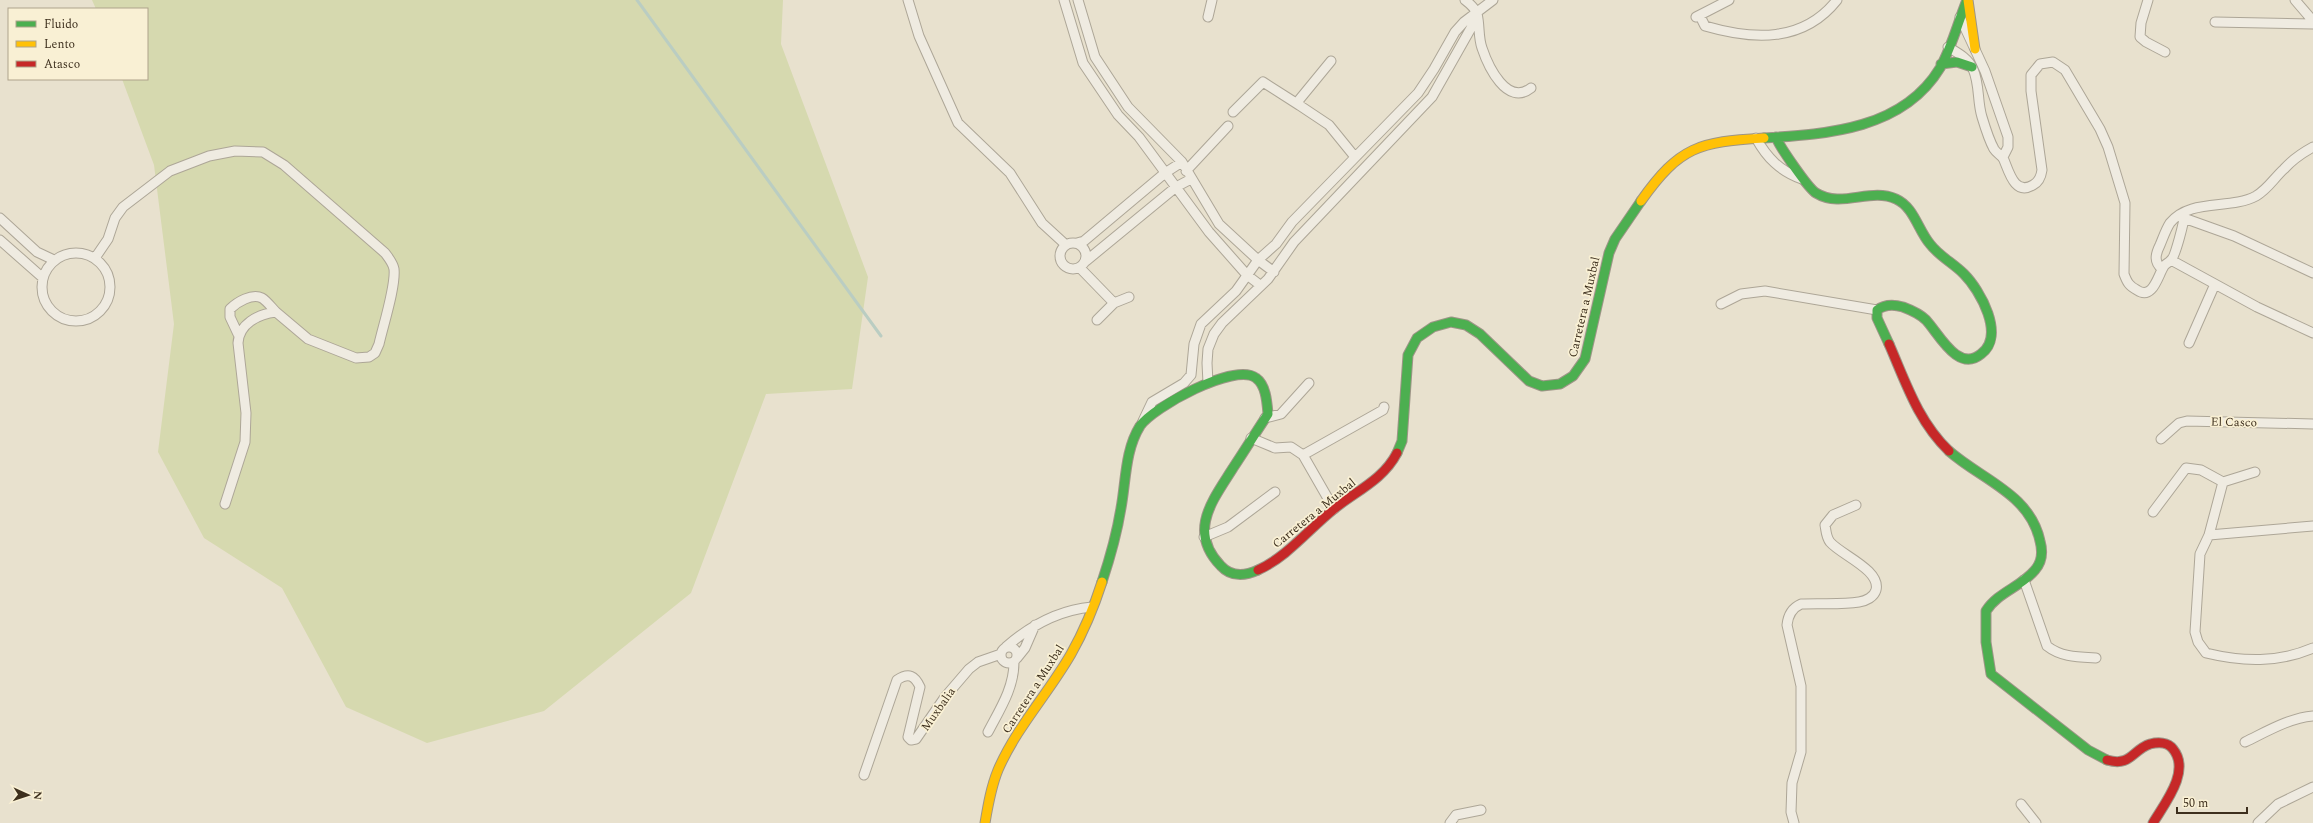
<svg xmlns="http://www.w3.org/2000/svg" width="2313" height="823" font-family="Spectral,serif">
	<style>
		.green { fill: #d6d9af }
		.lines { fill: none; stroke-linecap: round; stroke-linejoin: round }
		.stream { stroke: #bacdc2; stroke-width: 3 }
		.street-casing { stroke: #ada697; stroke-width: 11 }
		.fast-casing { stroke: #9d9587; stroke-width: 11 }
		.slow-casing { stroke: #9d9587; stroke-width: 11 }
		.jam-casing { stroke: #9d9587; stroke-width: 11 }
		.street { stroke: #efebe1; stroke-width: 9 }
		.fast { stroke: #4caf50; stroke-width: 9 }
		.slow { stroke: #ffc107; stroke-width: 9 }
		.jam { stroke: #c62828; stroke-width: 9 }
		.labels { text-anchor: middle; stroke-width: 3.5; stroke-linejoin: round; paint-order: stroke }
		.street-label { font-size: 12px; fill: #3d2f1d; stroke: #f9f0d4 }
	</style>
	<rect width="100%" height="100%" fill="#e8e1ce"/>
	<path class="green" d="M92 0H783L781 44 868 277 852 389 766 394 691 593 544 711 427 743 346 707 282 588 204 538 158 452 174 324 154 165 122 79H147V9H96Z"/>
	<g class="lines">
		<path class="stream" d="M637 0 881 336"/>
		<g class="street-casing">
			<path id="street" d="M908 0 919 36 958 123 1010 173 1042 223 1066 245
				M1064 0 1083 63 1118 115 1139 137 1209 232 1247 275 1260 285
				M1078 0 1095 57 1128 107 1182 162 1219 224 1258 260 1274 272
				M1465 0C1469 3 1475 8 1477 14 1480 25 1478 37 1482 48 1488 66 1507 107 1531 88
				M2148 0 2141 23 2140 37 2146 42 2165 52
				M2295 0 2313 21
				M1700 16 1705 26C1753 40 1803 43 1837 0
				M1208 17 1212 0
				M1696 17 1729 0
				M1960 17 1985 71 2008 137V147L2003 157
				M2215 22 2313 24
				M1948 47C1958 53 1968 58 1973 69 1980 85 1977 101 1982 117 1985 127 1989 140 1994 149 1997 154 2002 155 2004 160 2009 172 2015 196 2033 185 2039 182 2041 177 2042 170L2031 91V75L2040 64 2053 62 2065 70 2100 129 2108 147 2125 203 2124 274C2127 282 2129 286 2137 290 2153 301 2158 275 2164 266 2166 263 2169 263 2171 260 2175 257 2185 220 2184 214
				M1331 61 1299 100V105L1329 125 1355 157
				M1233 112 1263 82 1299 105
				M1756 138C1767 158 1780 171 1802 179
				M1186 171 1228 126
				M2181 217 2234 236 2313 273
				M0 218 37 252 54 260
				M0 240 43 278
				M1060 256a13 13 0 1 1 26 0a13 13 0 1 1-26 0Z
				M1077 243 1084 241 1165 173 1182 162
				M42 287a34 34 0 1 1 68 0a34 34 0 1 1-68 0Z
				M95 258 108 239 115 218 123 207 170 171 209 156 235 151 263 152 284 165 385 253C388 257 393 263 394 269 396 286 383 326 379 344L375 353 369 357 356 358 308 339 276 312C258 314 239 324 238 343L246 413 245 442 225 504
				M2171 260 2257 307 2313 333
				M1086 261 1176 187 1191 179
				M1080 268 1114 303 1129 297
				M2162 269C2154 262 2155 255 2160 245 2163 238 2166 229 2170 223 2190 198 2230 210 2256 196 2268 189 2274 178 2284 169 2292 160 2302 153 2313 147
				M1721 304 1741 294 1765 291 1877 310
				M1097 320 1114 303
				M238 334 230 317V309C237 302 252 293 262 298 267 301 272 308 276 312
				M2189 343 2215 284
				M1208 383 1207 363 1208 349 1214 334 1222 323 1268 279 1294 242 1432 97 1471 28 1477 13
				M1265 418 1281 414 1309 383
				M1143 421 1152 402 1184 383 1191 375 1194 344 1201 324 1236 291 1258 260 1276 244 1292 222 1418 93 1434 69 1455 32 1464 22 1493 0
				M1251 438 1275 448 1291 447 1303 455 1334 509
				M2161 439 2179 423 2187 421 2313 424
				M1303 455 1383 410 1384 407
				M2255 472 2223 482 2209 535 2200 554 2195 632 2198 642 2206 653C2243 662 2278 663 2313 648
				M2153 512 2186 468 2201 470 2223 482
				M2209 535 2313 526
				M1204 537 1228 527 1275 492
				M2024 580 2047 646C2061 657 2077 657 2096 658
				M1001 655a8 8 0 1 1 16 0a8 8 0 1 1-16 0Z
				M1006 647C1031 625 1059 610 1092 607
				M1017 658 1025 648 1035 625
				M988 732C1000 709 1014 688 1014 662
				M2245 742C2266 732 2289 718 2313 716
				M864 775 897 680C909 672 915 676 920 687L908 737 911 740 916 739 945 697 969 669 978 662 1001 654
				M2021 804 2036 823
				M1450 823 1456 815 1481 810
				M1794 823 1791 812 1792 783 1801 752V686L1787 625C1788 615 1792 608 1801 604 1820 603 1841 605 1859 602 1866 601 1874 597 1876 590 1881 570 1841 555 1830 542 1826 537 1826 530 1825 525L1833 515 1856 505
				M2258 823 2278 804 2313 787"/>
		</g>
		<g class="fast-casing">
			<path id="fast" d="M1941 64 1957 62 1972 67
				M1776 137C1779 146 1808 188 1816 193 1842 209 1870 187 1896 199 1914 207 1918 230 1930 244 1939 256 1953 263 1964 274 1980 290 2006 336 1981 354 1958 373 1939 334 1926 320 1920 314 1911 310 1903 307 1893 304 1885 304 1877 310V318L1889 344
				M1764 138C1829 134 1903 129 1940 68 1952 47 1958 22 1967 0
				M1949 451C1982 480 2030 494 2040 541 2043 552 2042 562 2035 570 2021 587 1998 592 1986 611V642L1991 674 2088 750 2107 760
				M1397 453 1402 441 1408 355 1417 338 1433 327 1451 322 1466 325 1480 334 1529 381 1542 386 1560 384 1573 376 1585 359 1609 253 1615 239 1641 201
				M1102 582C1110 558 1117 533 1121 508 1126 481 1125 450 1140 426 1153 407 1235 362 1256 378 1266 385 1267 402 1268 414 1256 432 1245 450 1233 468 1213 500 1187 531 1221 566 1231 577 1245 576 1258 570"/>
		</g>
		<g class="slow-casing">
			<path id="slow" d="M1968 0 1975 49
				M1641 201C1680 146 1699 142 1764 138
				M985 823C988 805 991 787 998 770 1016 728 1048 694 1071 654 1084 631 1094 607 1102 582"/>
		</g>
		<g class="jam-casing">
			<path id="jam" d="M1889 344C1906 383 1918 421 1949 451
				M1258 570C1287 557 1309 529 1334 509 1356 491 1383 480 1397 453
				M2107 760C2131 767 2132 750 2150 744 2158 742 2168 742 2173 749 2191 771 2165 803 2153 823"/>
		</g>
		<use href="#street" class="street"/>
		<use href="#fast" class="fast"/>
		<use href="#slow" class="slow"/>
		<use href="#jam" class="jam"/>
	</g>
	<g class="labels">
		<g class="street-label">
			<text transform="translate(1584 307) rotate(-77)" y="4">Carretera a Muxbal</text>
			<text transform="translate(2234 422) rotate(1)" y="4">El Casco</text>
			<text transform="translate(1314 513) rotate(-39)" y="4">Carretera a Muxbal</text>
			<text transform="translate(1033 689) rotate(-57)" y="4">Carretera a Muxbal</text>
			<text transform="translate(938 709) rotate(-55)" y="4">Muxbalia</text>
		</g>
	</g>
	<rect x="8" y="8" width="140" height="72" fill="#f9f0d4" stroke="#aea38b"/>
	<rect x="16" y="21" width="20" height="6" fill="#4caf50" stroke="#aea38b"/>
	<text x="44" y="28" font-size="12" fill="#3d2f1d">Fluido</text>
	<rect x="16" y="41" width="20" height="6" fill="#ffc107" stroke="#aea38b"/>
	<text x="44" y="48" font-size="12" fill="#3d2f1d">Lento</text>
	<rect x="16" y="61" width="20" height="6" fill="#c62828" stroke="#aea38b"/>
	<text x="44" y="68" font-size="12" fill="#3d2f1d">Atasco</text>
	<g transform="translate(28 795) rotate(93)" stroke="#f9f0d4" stroke-width="3" paint-order="stroke">
	<path d="M0-3L7 15L0 10L-7 15Z" fill="#3d2f1d"/>
	<text y="-6" font-size="11" font-weight="bold" text-anchor="middle" fill="#3d2f1d">N</text>
	</g>
	<path d="M2177 807v6h70v-6" fill="none" stroke="#3d2f1d" stroke-width="2"/>
	<text x="2183" y="807" font-size="12" fill="#3d2f1d" stroke="#f9f0d4" stroke-width="3" paint-order="stroke">50 m</text>
</svg>
